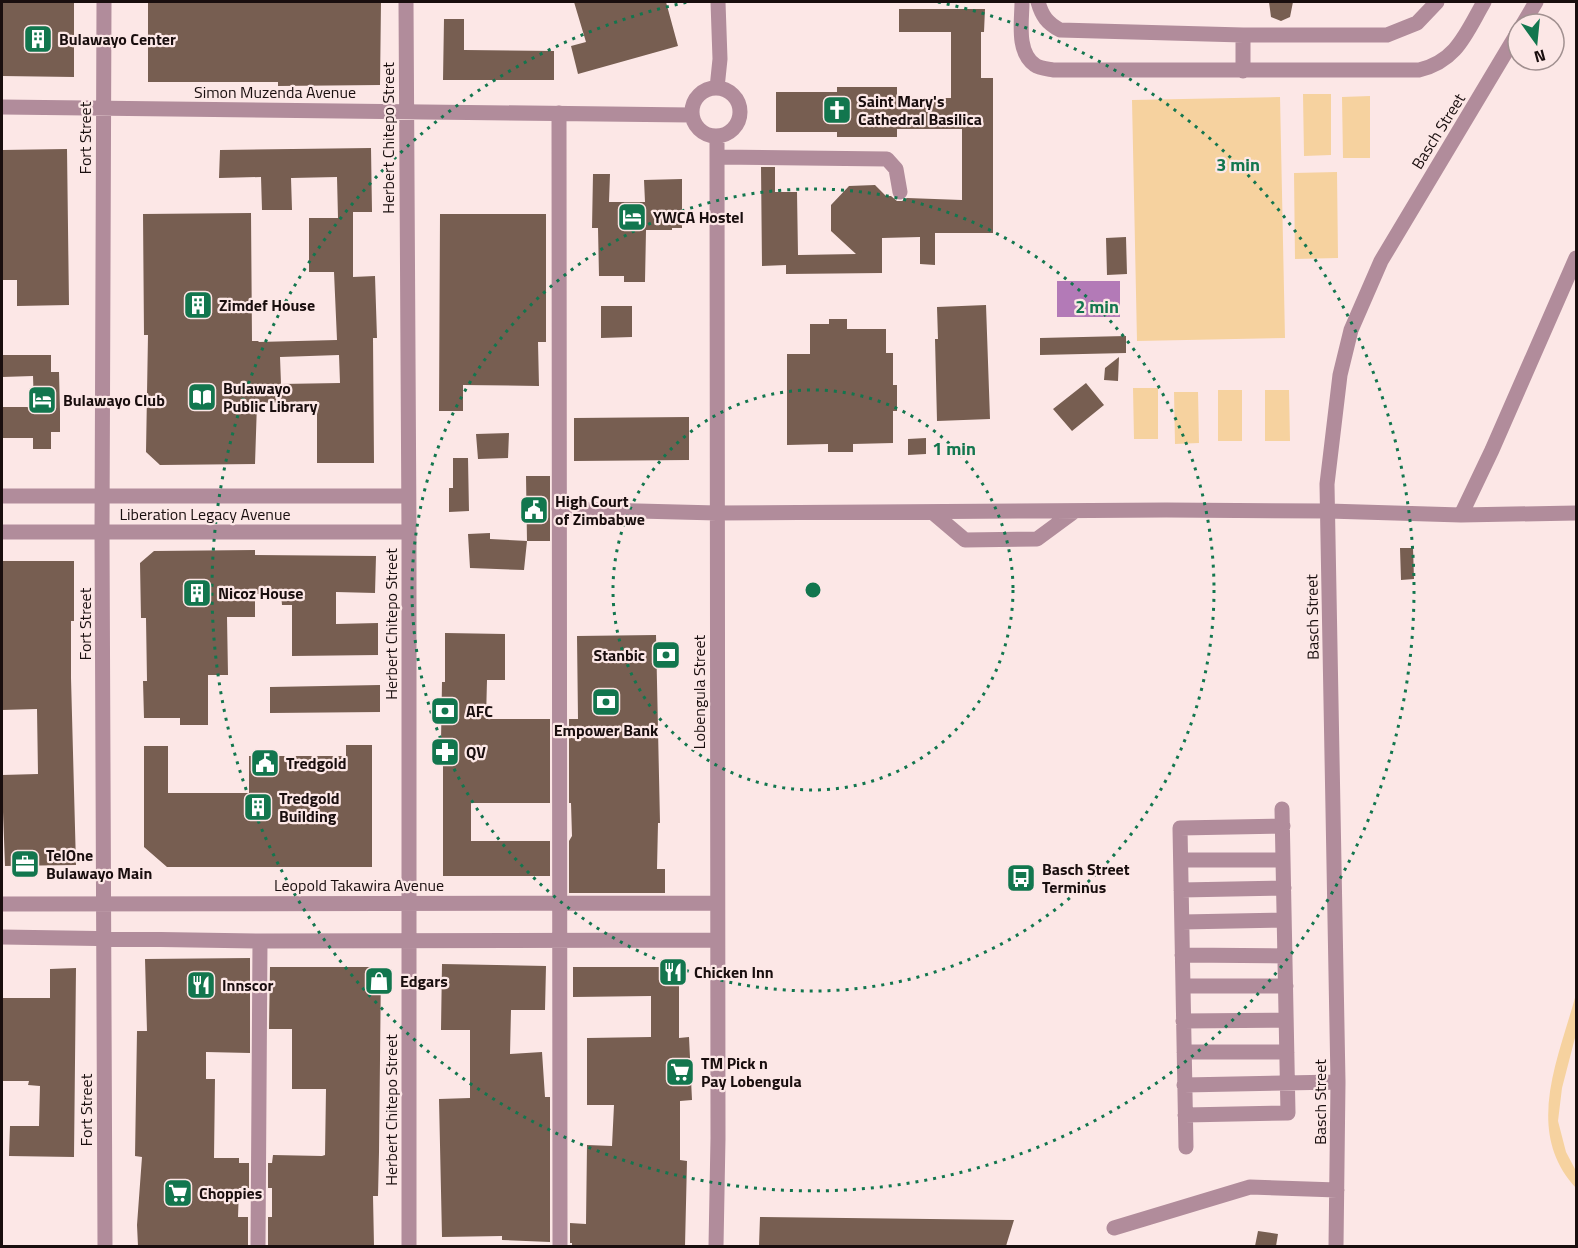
<svg xmlns="http://www.w3.org/2000/svg" width="1578" height="1248" font-family="'Titillium Web',sans-serif">
	<style>
		.green { fill: #f6d29f }
		.water { fill: #b37ab7 }
		.building { fill: #775e51; fill-rule: evenodd }
		.lines { fill: none; stroke-linecap: round; stroke-linejoin: round }
		.minor { stroke: #b18c9b; stroke-width: 15 }
		.ring { fill: none; stroke: #12764e; stroke-width: 3; stroke-dasharray: 3 6 }
		.labels { text-anchor: middle; stroke-width: 4.5; stroke-linejoin: round; paint-order: stroke }
		.poi-label { font-size: 16px; font-weight: bold; fill: #190e0e; stroke: #fce7e6; text-anchor: start }
		.street-label { font-size: 16px; fill: #190e0e; stroke: #fce7e6 }
		.centre { fill: #12764e; stroke: #fce7e6; stroke-width: 3 }
		.ring-label { font-size: 18px; text-anchor: middle; font-weight: bold; fill: #12764e; stroke: #fce7e6; stroke-width: 4.5; stroke-linejoin: round; paint-order: stroke }
	</style>
	<rect width="100%" height="100%" fill="#fce7e6"/>
	<path class="green" d="M1303 94H1331V155L1304 156Z
		M1370 96V158H1343L1342 97Z
		M1280 97 1285 338 1137 341 1132 100Z
		M1337 172 1338 258 1295 259 1294 173Z
		M1133 388H1158V439H1134Z
		M1218 390H1242V441H1218Z
		M1265 390H1289L1290 441H1265Z
		M1174 392H1198L1199 443 1175 444Z
		M1576 994V1034L1562 1088 1558 1121 1566 1152 1576 1171V1188C1523 1131 1559 1058 1576 994Z"/>
	<path class="water" d="M1057 281H1120V317H1057Z"/>
	<path class="building" d="M2 2H74V77L2 76Z
		M148 2H381L380 85 278 86V82H148Z
		M574 2H666L678 46 578 74 571 46 586 42Z
		M1269 2H1293L1290 17 1281 21 1271 17Z
		M899 9H985L984 32H981V78H993V233H935V265L920 264V237L882 238V273L786 274V265L762 266 761 167H775V192H797L798 255 856 254 831 231V205L849 186 875 185 886 196H891L897 201H902L907 198 962 200V129H897V137H837V132H776V92H837V87H897V98H951V32H899Z
		M444 19H464V50L554 51V80H443Z
		M371 148 372 212H353V277L375 276 377 338H373L374 463H317V401L257 403 255 464 160 465 146 452 148 335H144L143 214 251 213 252 341H259L258 342 337 340 334 272H309V218H338L337 177 291 178 292 210H262L261 177 219 178 220 150ZM339 355 340 383 281 384 280 357Z
		M67 149 69 305 17 306V280H2V150Z
		M593 174H610L609 202H645L644 180 682 179V228H672V230H646L645 282H624V276H599L598 228H592Z
		M440 214H546V342H538L539 386 463 385V411H439Z
		M1126 237 1127 274 1107 275 1106 238Z
		M986 305 990 419 937 421 935 339H938L937 307Z
		M601 306H632V337L601 338Z
		M829 319H847V329H886V353H893V385H897V411H893V443L853 444V452H828V444L787 445V354H810V324H829Z
		M1126 336V353L1040 355V338Z
		M2 355H51V372H59L60 412V432H51V449H33V438H2V407H34L33 376 2 377Z
		M1119 357 1118 381 1104 380 1105 368Z
		M1086 383 1104 405 1072 431 1053 409Z
		M689 417V460L574 461V418Z
		M509 433 508 458 478 459 476 434Z
		M926 438V454L908 455V439Z
		M453 458H468L469 511 449 512V488H453Z
		M526 476H550V541H527Z
		M490 533V539L527 541 524 570 470 568 468 534Z
		M1400 548H1413L1414 579 1401 580Z
		M255 550V555L376 556 375 593 336 592V624L378 623V655L292 656V605H282L281 593 255 594V617H227L228 675H208V725H180V718H144L143 681H147L146 618H141L140 563 154 551Z
		M2 561H74V621H71V678L76 865 5 866 3 812H2V775L38 774 37 709 2 710Z
		M445 633 505 634V680H487L486 719H550V803H471V841H550V876H443V741H441L442 682H445Z
		M656 635 660 823H658L657 869H665V893H569V841L572 836 571 803H569V719H578L577 636Z
		M380 685V712L270 713V687Z
		M346 745H372V867H167L144 847V746H168V793H249V756H346Z
		M250 958V1053L206 1052V1079H215L214 1158H239V1163H249V1188H239L238 1217H248V1246H138L137 1225 142 1157 135 1156 137 1031H147L145 959Z
		M442 964 546 966 545 1010H511L510 1054 542 1052 545 1097H550V1242L502 1240V1236L442 1237 439 1099 470 1098V1030H441Z
		M270 967H381L379 1152 378 1196H373L374 1246H268V1217H272V1188H268V1163H272L273 1155 322 1156 325 1155 326 1089H292V1029H269Z
		M573 967H679V1038L689 1037 692 1100 680 1101V1160L687 1161 685 1246H572V1243H570V1223L586 1224 587 1145 612 1146 614 1105H587V1038L651 1037V996L573 997Z
		M76 968 74 1157 9 1156 10 1126H39L40 1086 28 1085 29 1081H2V998H50V969Z
		M760 1217 1014 1220 1006 1246H759Z
		M1258 1231 1278 1234 1276 1246H1255Z"/>
	<g class="lines">
		<path class="minor" d="M104 2 102 532 105 1246
			M406 2 409 532V1246
			M1022 2C1022 20 1016 52 1035 65 1039 68 1048 69 1053 70H1419C1457 61 1466 33 1484 2
			M1038 2C1042 16 1047 23 1060 30L1243 35V71
			M1523 24 1536 2
			M1243 35H1387L1417 23 1437 2
			M717 88 720 59 718 2
			M692 112a24 24 0 1 1 48 0a24 24 0 1 1-48 0Z
			M2 107 691 115
			M559 113 560 1246
			M717 157 887 159 896 169 900 192
			M2 496H408
			M559 509 717 513 1166 510 1328 511 1461 515 1576 513
			M932 512 965 540 1037 539 1075 511
			M1461 515 1492 450 1576 258
			M2 532H409
			M1181 860H1283
			M1181 890 1284 888
			M2 904 717 903
			M1182 922 1284 920
			M2 937 260 941 717 940
			M1182 955 1285 956
			M1183 986H1286
			M1183 1021 1286 1020
			M1184 1052H1287
			M1184 1085 1338 1082
			M1185 1115 1288 1113 1282 809
			M1186 1147 1180 828 1283 826
			M1114 1228 1250 1187 1337 1190
			M258 1246 260 941
			M716 1246 718 1138 717 137
			M1336 1246 1338 1082 1327 484 1340 375 1351 330 1381 261 1518 32"/>
	</g>
	<g class="ring">
		<circle cx="813" cy="590" r="200"/>
		<circle cx="813" cy="590" r="401"/>
		<path d="M938 2A601 601 0 1 1 688 2"/>
	</g>
	<defs>
		<g id="building-square" transform="scale(1.5)"><rect x="-9" y="-9" width="18" height="18" rx="4" fill="#12764e" stroke="#fce7e6"/><path d="M-4-6H4V6H1V3H-1V6H-4ZM-2.5-4.3h1.7v1.8h-1.7ZM.8-4.3h1.7v1.8H.8ZM-2.5-1h1.7V.8h-1.7ZM.8-1h1.7V.8H.8Z" fill="#fff"/></g>
		<g id="church-square" transform="scale(1.5)"><rect x="-9" y="-9" width="18" height="18" rx="4" fill="#12764e" stroke="#fce7e6"/><path d="M-1.2-6h2.4v3.5h3.3v2.4h-3.3V6h-2.4V-.1h-3.3v-2.4h3.3Z" fill="#fff"/></g>
		<g id="hotel-square" transform="scale(1.5)"><rect x="-9" y="-9" width="18" height="18" rx="4" fill="#12764e" stroke="#fce7e6"/><path d="M-6-4.5h1.5V1H6V5H4.5V3h-9V5H-6ZM-4 0a1.8 1.8 0 1 1 3.6 0ZM.5 0V-2.5h3Q6-2.5 6 0Z" fill="#fff"/></g>
		<g id="library-square" transform="scale(1.5)"><rect x="-9" y="-9" width="18" height="18" rx="4" fill="#12764e" stroke="#fce7e6"/><path d="M-6-4Q-3-5.5-.7-3.5V5Q-3 3-6 4ZM6-4Q3-5.5 .7-3.5V5Q3 3 6 4Z" fill="#fff"/></g>
		<g id="civic-square" transform="scale(1.5)"><rect x="-9" y="-9" width="18" height="18" rx="4" fill="#12764e" stroke="#fce7e6"/><path d="M-.6-6.5H3V-4.5H.6V-3L4-1V1h2V6H-6V1h2V-1L-.6-3ZM-1.2 2.5V6h2.4V2.5Z" fill="#fff"/></g>
		<g id="bank-square" transform="scale(1.5)"><rect x="-9" y="-9" width="18" height="18" rx="4" fill="#12764e" stroke="#fce7e6"/><path d="M-6-4H6V4H-6ZM0-2.3a2.3 2.3 0 1 0 0 4.6a2.3 2.3 0 1 0 0-4.6Z" fill="#fff"/></g>
		<g id="pharmacy-square" transform="scale(1.5)"><rect x="-9" y="-9" width="18" height="18" rx="4" fill="#12764e" stroke="#fce7e6"/><path d="M-2-6h4v4h4v4h-4v4h-4v-4h-4v-4h4Z" fill="#fff"/></g>
		<g id="office-square" transform="scale(1.5)"><rect x="-9" y="-9" width="18" height="18" rx="4" fill="#12764e" stroke="#fce7e6"/><path d="M-6-3h4V-5.5h4V-3h4V5H-6ZM-1-4.5V-3h2v-1.5ZM-6 0V1H6V0Z" fill="#fff"/></g>
		<g id="bus-square" transform="scale(1.5)"><rect x="-9" y="-9" width="18" height="18" rx="4" fill="#12764e" stroke="#fce7e6"/><path d="M-5-6H5V4H4V6H2V4H-2V6H-4V4H-5ZM-3.5-4V0h7V-4ZM-3.5 1.2v1.5H-2V1.2ZM2 1.2v1.5H3.5V1.2Z" fill="#fff"/></g>
		<g id="restaurant-square" transform="scale(1.5)"><rect x="-9" y="-9" width="18" height="18" rx="4" fill="#12764e" stroke="#fce7e6"/><path d="M-5-6h1v4h1v-4h1v4h1v-4h1v5L-1.5 .5V6h-2V.5L-5-1ZM5-6V6H3V1.5H1.5Q1.5-4 5-6Z" fill="#fff"/></g>
		<g id="shop-square" transform="scale(1.5)"><rect x="-9" y="-9" width="18" height="18" rx="4" fill="#12764e" stroke="#fce7e6"/><path d="M-5-2.5h2.3a2.7 3.5 0 0 1 5.4 0H5L5.5 6h-11ZM-1.5-2.5h3a1.5 2.3 0 0 0-3 0Z" fill="#fff"/></g>
		<g id="supermarket-square" transform="scale(1.5)"><rect x="-9" y="-9" width="18" height="18" rx="4" fill="#12764e" stroke="#fce7e6"/><path d="M-6-5.5h2.5l.6 2H6L4.5 2H-2.5L-4.4-4H-6ZM-1.5 3.2a1.3 1.3 0 1 0 .1 0ZM3 3.2a1.3 1.3 0 1 0 .1 0Z" fill="#fff"/></g>
	</defs>
	<g fill-rule="evenodd">
		<use href="#building-square" x="38" y="39"/>
		<use href="#church-square" x="837" y="110"/>
		<use href="#hotel-square" x="632" y="217"/>
		<use href="#building-square" x="198" y="305"/>
		<use href="#library-square" x="202" y="397"/>
		<use href="#hotel-square" x="42" y="400"/>
		<use href="#civic-square" x="534" y="510"/>
		<use href="#building-square" x="197" y="593"/>
		<use href="#bank-square" x="666" y="655"/>
		<use href="#bank-square" x="606" y="702"/>
		<use href="#bank-square" x="445" y="711"/>
		<use href="#pharmacy-square" x="445" y="752"/>
		<use href="#civic-square" x="265" y="763"/>
		<use href="#building-square" x="258" y="807"/>
		<use href="#office-square" x="25" y="864"/>
		<use href="#bus-square" x="1021" y="878"/>
		<use href="#restaurant-square" x="673" y="972"/>
		<use href="#shop-square" x="379" y="981"/>
		<use href="#restaurant-square" x="201" y="985"/>
		<use href="#supermarket-square" x="680" y="1072"/>
		<use href="#supermarket-square" x="178" y="1193"/>
	</g>
	<g class="labels">
		<g class="poi-label">
			<text x="59" y="45">Bulawayo Center</text>
			<text x="858" y="107">Saint Mary's<tspan x="858" dy="18">Cathedral Basilica</tspan></text>
			<text x="653" y="223">YWCA Hostel</text>
			<text x="219" y="311">Zimdef House</text>
			<text x="223" y="394">Bulawayo<tspan x="223" dy="18">Public Library</tspan></text>
			<text x="63" y="406">Bulawayo Club</text>
			<text x="555" y="507">High Court<tspan x="555" dy="18">of Zimbabwe</tspan></text>
			<text x="218" y="599">Nicoz House</text>
			<text x="645" y="661" text-anchor="end">Stanbic</text>
			<text x="466" y="717">AFC</text>
			<text x="606" y="736" text-anchor="middle">Empower Bank</text>
			<text x="466" y="758">QV</text>
			<text x="286" y="769">Tredgold</text>
			<text x="279" y="804">Tredgold<tspan x="279" dy="18">Building</tspan></text>
			<text x="46" y="861">TelOne<tspan x="46" dy="18">Bulawayo Main</tspan></text>
			<text x="1042" y="875">Basch Street<tspan x="1042" dy="18">Terminus</tspan></text>
			<text x="694" y="978">Chicken Inn</text>
			<text x="400" y="987">Edgars</text>
			<text x="222" y="991">Innscor</text>
			<text x="701" y="1069">TM Pick n<tspan x="701" dy="18">Pay Lobengula</tspan></text>
			<text x="199" y="1199">Choppies</text>
		</g>
		<g class="street-label">
			<text x="275" y="98">Simon Muzenda Avenue</text>
			<text transform="translate(1438 131) rotate(-58)" y="6">Basch Street</text>
			<text transform="translate(85 138) rotate(-90)" y="6">Fort Street</text>
			<text transform="translate(388 138) rotate(-90)" y="6">Herbert Chitepo Street</text>
			<text x="205" y="520">Liberation Legacy Avenue</text>
			<text transform="translate(1312 617) rotate(-91)" y="6">Basch Street</text>
			<text transform="translate(85 624) rotate(-90)" y="6">Fort Street</text>
			<text transform="translate(391 624) rotate(-90)" y="6">Herbert Chitepo Street</text>
			<text transform="translate(699 692) rotate(-90)" y="6">Lobengula Street</text>
			<text x="359" y="891">Leopold Takawira Avenue</text>
			<text transform="translate(1320 1102) rotate(-90)" y="6">Basch Street</text>
			<text transform="translate(86 1110) rotate(-90)" y="6">Fort Street</text>
			<text transform="translate(391 1110) rotate(-90)" y="6">Herbert Chitepo Street</text>
		</g>
	</g>
	<circle cx="813" cy="590" r="9" class="centre"/>
	<g class="ring-label">
		<text x="1238" y="171">3 min</text>
		<text x="1097" y="313">2 min</text>
		<text x="954" y="455">1 min</text>
	</g>
	<rect width="1578" height="1248" fill="none" stroke="#190e0e" stroke-width="6"/>
	<g transform="translate(1536 42) rotate(165)"><circle r="28" fill="#fce7e6" stroke="#a19090" stroke-width="1.5"/>
	<path d="M0-4.5L10 22L0 15L-10 22Z" fill="#12764e"/>
	<text y="-9" font-size="16" font-weight="bold" text-anchor="middle" fill="#190e0e">N</text>
	</g>
</svg>
